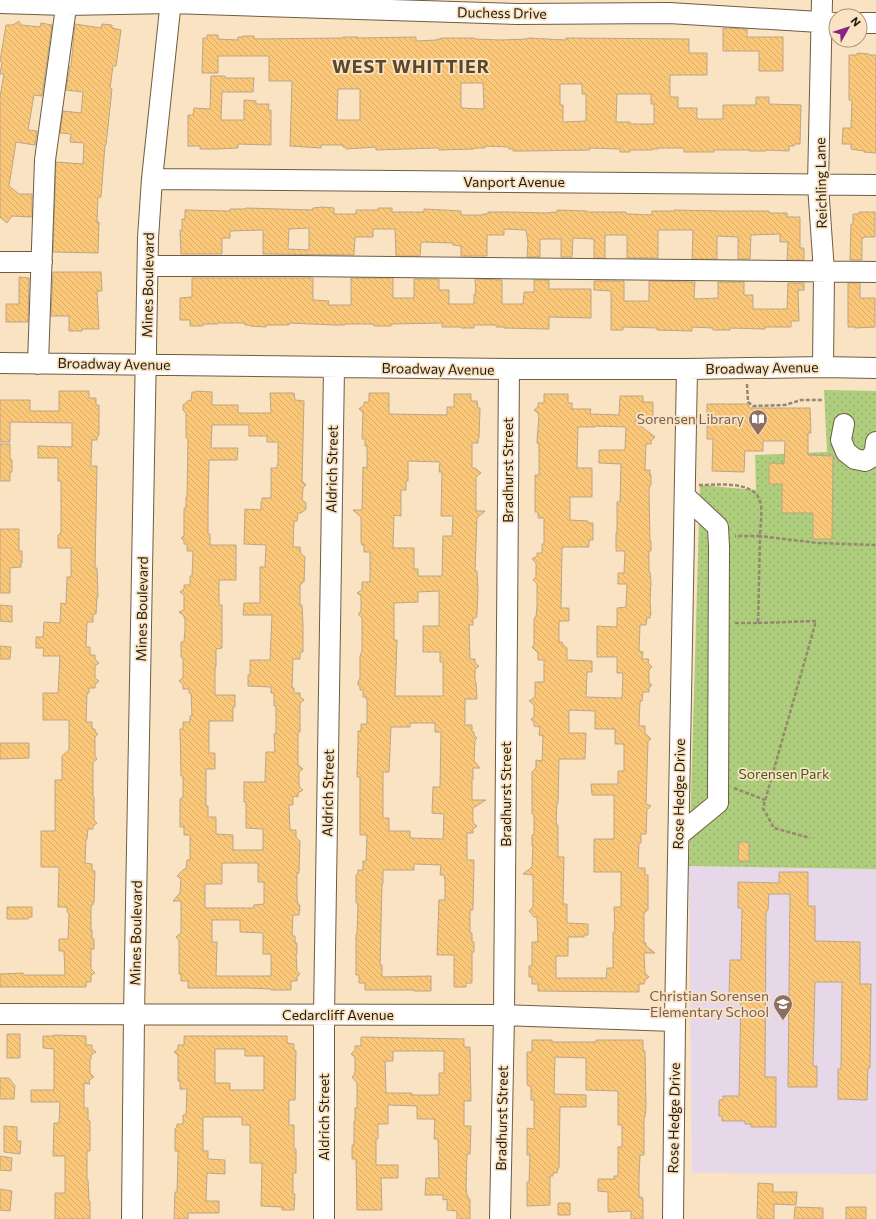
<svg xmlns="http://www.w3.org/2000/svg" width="876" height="1219" font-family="Commissioner,sans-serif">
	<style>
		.education { fill: #e6d7e9 }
		.park { fill: url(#park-dots) }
		.building { fill: url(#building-back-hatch); stroke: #bba686; fill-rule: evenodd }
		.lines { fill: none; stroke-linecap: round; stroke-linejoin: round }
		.minor-casing { stroke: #705d40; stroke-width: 22 }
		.path { stroke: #978770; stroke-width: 2.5; stroke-dasharray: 4 2; stroke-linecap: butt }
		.minor { stroke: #fff; stroke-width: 20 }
		.labels { text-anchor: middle; stroke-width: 3.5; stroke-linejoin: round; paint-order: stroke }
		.street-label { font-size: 14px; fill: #241c10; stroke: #f9e3c2 }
		.education-label { font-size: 14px; fill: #785e54; stroke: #f9e3c2; text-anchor: end }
		.park-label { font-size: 14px; fill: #475b21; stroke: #f9e3c2 }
		.district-label { font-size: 18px; font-weight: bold; letter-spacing: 1px; fill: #5a482b; stroke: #f9e3c2 }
	</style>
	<defs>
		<pattern id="park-dots" width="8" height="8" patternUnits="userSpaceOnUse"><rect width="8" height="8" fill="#afce7d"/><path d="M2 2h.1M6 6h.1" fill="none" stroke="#96b06b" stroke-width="1.8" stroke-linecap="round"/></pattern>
		<pattern id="building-back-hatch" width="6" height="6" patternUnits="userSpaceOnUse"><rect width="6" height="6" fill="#fbc879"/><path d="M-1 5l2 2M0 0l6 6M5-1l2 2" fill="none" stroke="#d7ab68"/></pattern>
	</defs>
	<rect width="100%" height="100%" fill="#f9e3c2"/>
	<path class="education" d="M689 866 876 869V1174L692 1173Z"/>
	<path class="park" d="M824 390 876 391V869L689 866 700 485 756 490 755 455 827 452Z"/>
	<path class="building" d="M19 21 21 25 40 27 41 23 52 25 42 96 34 95 28 130 37 131 35 145 16 142 9 186 19 194H32V217L12 216 7 223 0 217V97L4 74H0L2 62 0 61 6 25H13Z
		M75 24 101 28 102 24 112 25V28L121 30 116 66H113L110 88 112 89 106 145H105L101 197H98L97 222H99L98 253 53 252 56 162 83 164 84 143 70 142 71 134 60 133 63 111 81 113 83 92 66 90 70 66H71Z
		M723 28 747 29V37H783V71H759V51H723Z
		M207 35H218V39L238 40V37H243V36H254V39L343 38V37H358V38L416 37V41L437 40V39H441V38H475V39L501 40 527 39 528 38 566 40V38L689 39V53H707V75H670V97H678V108H697V119H723V105H756V97H769V104L801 105 800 144H794V146H789V151L766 150V151H749V150H714V152H684V148H658V149H653L652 150H630V152H620V149L589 148 590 150 525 151H513V149H509V147L485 146V148H474V149L439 150V148H435L376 150V147L346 149V147H343V145H321V148L290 146 292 81H269V56H218V73H202L203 38H207ZM461 83H483L484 109 461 108ZM560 84H582V94H586V121L563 122V105H560ZM338 89H360V120H337ZM617 94H651V104H654V124H630V122H616Z
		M857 53 869 54V55H876V153L864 152V151L851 149V144H842L843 128H851L852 100H849V55H857Z
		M211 76H225V78H254L253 92H222L221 120H244V100L256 101V104H269L268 110H271V145L238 144V148L217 149H200V146H188V115H193L194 108 210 109Z
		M322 207 334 208V214H356V210H378V208H392V212H424V209L461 211V215H483V214H488V212H509L546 213 557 212V210L587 211V212H626V214H631L652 215V211H674V210L723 211H769V213H787V217H800V248H804V260H787L788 242H780V234L751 235 750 259H738V237L717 236V259H692L693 230H658V258H627V235H605V258H594V239L573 238 572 257H561V239H540V257H527L528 243 526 230 504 229V235H487V256H461V246L453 245V243L423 242 421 243 420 256H396L395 229H373V237H355L354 255 263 254V230L230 231V238H222V254H181L180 230 182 231V219H185V210L230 211V209H245L246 208 312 210 313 208ZM309 228V250L288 249 289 229Z
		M859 212H875V237H864V238H862V260H850L851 224H853V214H859Z
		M53 272H101L102 291H97L99 329H82V331H69V316H51Z
		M19 277 29 278 28 322H6V304H19Z
		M192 278H313V300L329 301 328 305H351V278H393V298H414V279H439V290H449V304H474V294H476L475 279 502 280V304H523L524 292H534V280H549V289H591V318L549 317V329H547L504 328V327H496V325H474V328H461V327H442V323L391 324V326H374V324H345V325H334L289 323V325H266V327L250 326V325H245V323H218V324H203V326H190V320H180V298L192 297Z
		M594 281H624V301H649V281L695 282 694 299 718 298V282H744V295H753V309H787L788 283H804V290H798L799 321H791V327H765V329L730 328V330H713V328L692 327V331L657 330V328L623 327V330H611V291L594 290Z
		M848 283H860V298H875V327L855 328V327H848Z
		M59 391H89V398H96V405H99V435L97 437V440H92L91 462V466H97L95 568H97L98 597H97L96 614H93V622H87L86 647H90V655H95V659L99 663 95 666V678L99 681 95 685V688H89V693H87L86 722H92V729H95V732L98 734 95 737V756L97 759 93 762V797H94V820L97 823 93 826V829H88L87 839H86L85 863 92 864V870L95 871 94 903H93V905H91V930H92V939H94V949H91V969L95 973 91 975V982H86V987H0V974L23 973 24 975H65L64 951H59V939H68L69 914 67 911V907H58L59 867H41V831H55V780H62V756L69 750V720H43V693H58L60 656H43L44 648H36V637H43L44 622 60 623 61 603 66 604 67 577H71V548H58V535L61 533V481H58V458H38V446L72 447V423L10 422V442H0V400H30V411H59Z
		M196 391 212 392V405H238V413H271L270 393H294L295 400 304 401 302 481 306 485 303 488 302 500 306 503V509L301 513H298L297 521H294L293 547H300L301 554 305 557 304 582H302V584H300V605H302L303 624V652H300V659H293L292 688H294V693H300V697L304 700 300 703V732H298V765L303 769 299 772V786L303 790 298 793V797L293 796V805H289L290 830H296V837L300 841 299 872V873H297V896L298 905H300L299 915H293L292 936H295V943H297V954H296L297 971 300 974 297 977V981H291V990H271V989L247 988H188V981H181V974H179V940L176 937 181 933V901H173L180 893 181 879 177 876 184 869H186L187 860H190V835H184V827H180V800L181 798H183V776H181L180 729H183V722H190V716H192L191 693H189V689H183V685L179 681 183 678V659L181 657V642H184L185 629V618H184V616L179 612 184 610V595L180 592 184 589V585H190V576H192L193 551H187V544H184V541L181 538 184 536V508H186V497H187L188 438H186V413L183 410V405L189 400 191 401 192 392H196ZM212 425H249V436H267V442H278V465H277V468H271V498H262V502H261V510L245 509 244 544 266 545 265 567H260V603H244L243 615H272L270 660H250V675H248V686L271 687V693H274V706H276V734H274L275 752H266L265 782H244V802H246V828L263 829V850H233V835L216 834V817H208V806H206V769H215V753H209V721H233V707H235V695H215V667H216V649L222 648V605H219V580H236V545H210V534H208V505L209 460H237L238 448H211ZM222 863H258V882H264V904L254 905 253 908H205V884H222ZM212 920H240V932L263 933V954H271V976H216L217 942H212Z
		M369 393H389V414L447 415V407H454V394H471V401H477L478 408H480L479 438 478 439V443H472V468H475L481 473 476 477V511H485L477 518 475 571H477L478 590 477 614 476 618H473V625H469L470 659H475V663L479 666 475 669V681L476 682 477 699H465V725H472V732H474V735L477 738 475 740 474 761 480 768H473V779H472V800H486L473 808V823L477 826 473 829V833H467V860H474L473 910H470V933H472V942H474V952H472V983H466V987H454V955H437L439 900H445V880L444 875H440L441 865 414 864V870H383V884H382L380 965H382V977L431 976V991H414V990H365V983H359V975H356V934H357L358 903H356V875L358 873V870H363V861H366L367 835H360V777H357L358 742V731H361V724H367V699H366V697H363V690H360V687L358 685V681L360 679V656L362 651V618L358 614 361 611V596L357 593 362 590V582H370V552H364V545H362L361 542V517L353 510H362L363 467 367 468V446H365V439H362L363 412 359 409 364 405V402H369ZM408 461 440 462 439 472H442L441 516H453L452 536H443L442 576H418V569H414V548H393L394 515 401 516V490H406V481H408ZM439 591V626H423V652H440V662H443V696H395L397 640H394V603L418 602V592ZM410 723H435V732H441L440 787H433L432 813 444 814 443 839 410 838V831H389V818H383V772H389L391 727H410Z
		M544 394H568V403H572V409H591L590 414 619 415 620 396H643V402H653V421H634L655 437 651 441V444H646L645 467V470H650V475H651V485H650L649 491 650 541H651V551H649V572H650L651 582 650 601 651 615H650V618H647L646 625H640L639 651 643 652 642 659H649L648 663 652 667 649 670V683L652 685 649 688V692H643L642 701H640L639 726H645V733L651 739 648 741 646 804 651 806 647 810 646 834H641V843H639L638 868H645V875H648V910H646V912H644V943H646V946L655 953H644L645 973 649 977 645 980 644 984H639V992L538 991V984H532V977H529V966H532V942H538L537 917H534L529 911 533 907V875L523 874 532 867 533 846H532V835H534V814H532V772L536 768V760L542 761 543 736 539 735 540 727 534 726V723L531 719 534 717V705L529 701 535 697V682H544V660H538V653L532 647 534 645V619L535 617H536L537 606V584L533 580 536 577V563L532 559 537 556V553H542V544H544V518H538V512H535V475H539V444L537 443V440L539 417 538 413 534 410 538 407V403H544ZM595 426 626 427 625 450H599V463L621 464 620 502H617V533H616V551H625L624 573H618V584H627L626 607 617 608V627L597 626V657H617V673H623L622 698 586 697 587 672H592V661L567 660V648L563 645 562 642H559V621H569V608H561L562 547H589V540H593V523H588V521L570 520V497H592V468H577L578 427H595ZM569 710 595 711V729H615V744H624V771H618V784H591L592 795H614V839H594V872H621V907H614L615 932H613V968H607L606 978H556V956H568V937H584V935H588V924L567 923V904H563L564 857H558V826L557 824H556L557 803H558L559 759H585L586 733H569Z
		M707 404H749V408H810L811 433H808V455L833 456 832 539H813V513H782V484H769V463L784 464 785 441H763V451H745L744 472 712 471 713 439H707Z
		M0 444H10V460H12V472H10V481H0Z
		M0 529H19V551H22V563H21V567L10 568V593H0Z
		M0 605 12 606V622L0 621Z
		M0 646 11 647 10 659H0Z
		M0 743H29V758L0 759Z
		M739 842H749V861H738Z
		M779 872H808V906H815V941L860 942V984H871L870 1068H868L867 1100 838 1099V1069H841L842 982H815L813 1066H817V1087H788L790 894H769L768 910 766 912 765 1077H776V1127H751V1124H745V1121H722V1116H719V1100H723V1096H739L741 997H729L730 960H741L742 908H738V882L779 883Z
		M7 907H32V917H29L28 919H7Z
		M7 1034H20V1058H7Z
		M54 1035 86 1036V1045H92V1049L96 1052 91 1055V1059H90V1073L94 1077 89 1080 90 1084 84 1083V1108H88V1120L90 1121V1151H87V1180H88L89 1201H90V1219H55V1193H65V1156H53L54 1123H59L60 1102H31V1090H54V1049L43 1048V1036H54Z
		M184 1036H287V1043L294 1044V1050L296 1051 295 1100H289V1125H294V1149H296V1173H293V1194H295L294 1210H282V1207L261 1206 262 1163H250V1125H242V1117H203V1151H208V1159L225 1160V1174L207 1173 206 1201H219V1213H188V1219H174L175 1192H177L178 1157V1151H175V1129L177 1127V1124H183V1115H186L187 1089H180V1081H178V1055L174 1052 178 1049V1045H184ZM215 1049H245V1056H264V1090H230V1083H215Z
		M361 1037 464 1039V1047H470L471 1101H464V1126H471L470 1154H467L466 1187 467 1196H468V1198L470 1199V1219H457V1211L447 1210V1199L443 1200V1195H425L426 1178H439L438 1139H434L435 1119H417V1106L388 1105V1124H378V1139H376V1165H398V1178H381L382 1210H357L356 1159H352V1145H354V1121H355V1108H357V1083L352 1077 354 1075 355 1072V1057L351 1054 355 1050V1046H361ZM393 1051H444V1073H439V1095H412V1093H386L385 1061H393Z
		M532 1040H552V1042H596V1040H643V1051H645L646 1107 645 1117H644V1155H640L639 1176V1197H642L643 1199V1219H631V1211L608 1212V1192L598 1191V1179H614V1176H618V1147H622V1125H618V1091L586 1090V1058L555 1057 554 1094 586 1095V1107H560L559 1168H558L557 1173H553V1176H550V1205L527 1206V1182H529L530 1155H527V1128L534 1129V1100H531V1086H528L527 1083V1052H532Z
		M0 1078H9L15 1086 14 1099H0Z
		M4 1126 17 1127V1141H21L20 1154 4 1152Z
		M0 1156 12 1158 11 1171 0 1170Z
		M758 1183 773 1184V1192H797L796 1205 774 1204V1219H761V1218H757Z
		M0 1189 12 1191 10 1211 0 1210Z
		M558 1203H570V1215H558Z
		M795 1207 823 1208V1219H794Z
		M846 1207H866V1219H846Z"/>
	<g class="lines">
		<g class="minor-casing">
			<path id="minor" d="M822 0 818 185 824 272 823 367
				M0 3 66 5 171 3 517 14 669 13 836 23
				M860 23H876
				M152 179 876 185
				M0 262H42
				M148 266H298L876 272
				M0 363 509 369H687L823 367 876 368
				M38 364 45 160 67 0
				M844 424 841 440 846 452 855 459 865 461 872 457 875 450 876 442
				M679 835 718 803 719 547 718 527 685 496
				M0 1014 504 1015 675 1021
				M132 1219 134 1015 148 238 152 179 171 0
				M324 1219V1015L334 367
				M500 1219 504 1015 509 369
				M673 1219 675 1021 687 369"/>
		</g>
		<path class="path" d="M747 384 748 402 753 406 785 405 801 400H823
			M699 485C717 485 753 480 760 501 763 510 760 526 760 536H735
			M735 623H758L760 536 817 543 876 545
			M758 623 816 621 763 808 774 828 810 838
			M734 788 765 800"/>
		<use href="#minor" class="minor"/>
	</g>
	<defs>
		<g id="library-pin" transform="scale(1)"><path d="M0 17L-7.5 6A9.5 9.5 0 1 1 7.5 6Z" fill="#8d6e63" stroke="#f9e3c2"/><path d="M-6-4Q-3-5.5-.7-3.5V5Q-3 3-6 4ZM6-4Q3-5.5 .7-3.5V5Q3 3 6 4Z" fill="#fff"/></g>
		<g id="school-pin" transform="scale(1)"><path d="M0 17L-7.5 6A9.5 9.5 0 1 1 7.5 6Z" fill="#8d6e63" stroke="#f9e3c2"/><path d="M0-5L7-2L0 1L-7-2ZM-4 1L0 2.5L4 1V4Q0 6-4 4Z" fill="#fff"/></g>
	</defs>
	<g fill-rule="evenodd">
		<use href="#library-pin" x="758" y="419"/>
		<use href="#school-pin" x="783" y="1004"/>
	</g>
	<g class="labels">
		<g class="street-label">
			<text transform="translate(502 13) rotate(1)" y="5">Duchess Drive</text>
			<text x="514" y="187">Vanport Avenue</text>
			<text transform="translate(821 183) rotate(-91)" y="5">Reichling Lane</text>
			<text transform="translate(148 285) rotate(-89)" y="5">Mines Boulevard</text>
			<text transform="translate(114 364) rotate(1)" y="5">Broadway Avenue</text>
			<text transform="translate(762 368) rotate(-1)" y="5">Broadway Avenue</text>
			<text transform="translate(438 369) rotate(1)" y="5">Broadway Avenue</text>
			<text transform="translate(332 469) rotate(-89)" y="5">Aldrich Street</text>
			<text transform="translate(508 470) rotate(-90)" y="5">Bradhurst Street</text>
			<text transform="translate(142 609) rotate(-89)" y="5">Mines Boulevard</text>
			<text transform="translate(328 793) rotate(-89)" y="5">Aldrich Street</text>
			<text transform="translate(506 794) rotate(-90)" y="5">Bradhurst Street</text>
			<text transform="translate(679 794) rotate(-89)" y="5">Rose Hedge Drive</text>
			<text transform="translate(136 933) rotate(-89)" y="5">Mines Boulevard</text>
			<text x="338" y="1020">Cedarcliff Avenue</text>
			<text transform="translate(324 1117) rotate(-90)" y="5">Aldrich Street</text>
			<text transform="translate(502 1118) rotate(-89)" y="5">Bradhurst Street</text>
			<text transform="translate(674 1118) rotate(-89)" y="5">Rose Hedge Drive</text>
		</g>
		<g class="education-label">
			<text x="744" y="424">Sorensen Library</text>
			<text x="769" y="1001">Christian Sorensen<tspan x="769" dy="16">Elementary School</tspan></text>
		</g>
		<g class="park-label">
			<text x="784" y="779">Sorensen Park</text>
		</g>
		<g class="district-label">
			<text x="411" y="73">WEST WHITTIER</text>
		</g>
	</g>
	<g transform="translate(848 28) rotate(51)"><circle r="19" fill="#f9e3c2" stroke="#a4937b"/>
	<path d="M0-3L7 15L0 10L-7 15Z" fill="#8a2288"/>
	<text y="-6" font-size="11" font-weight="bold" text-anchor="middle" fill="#241c10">N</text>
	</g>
</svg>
